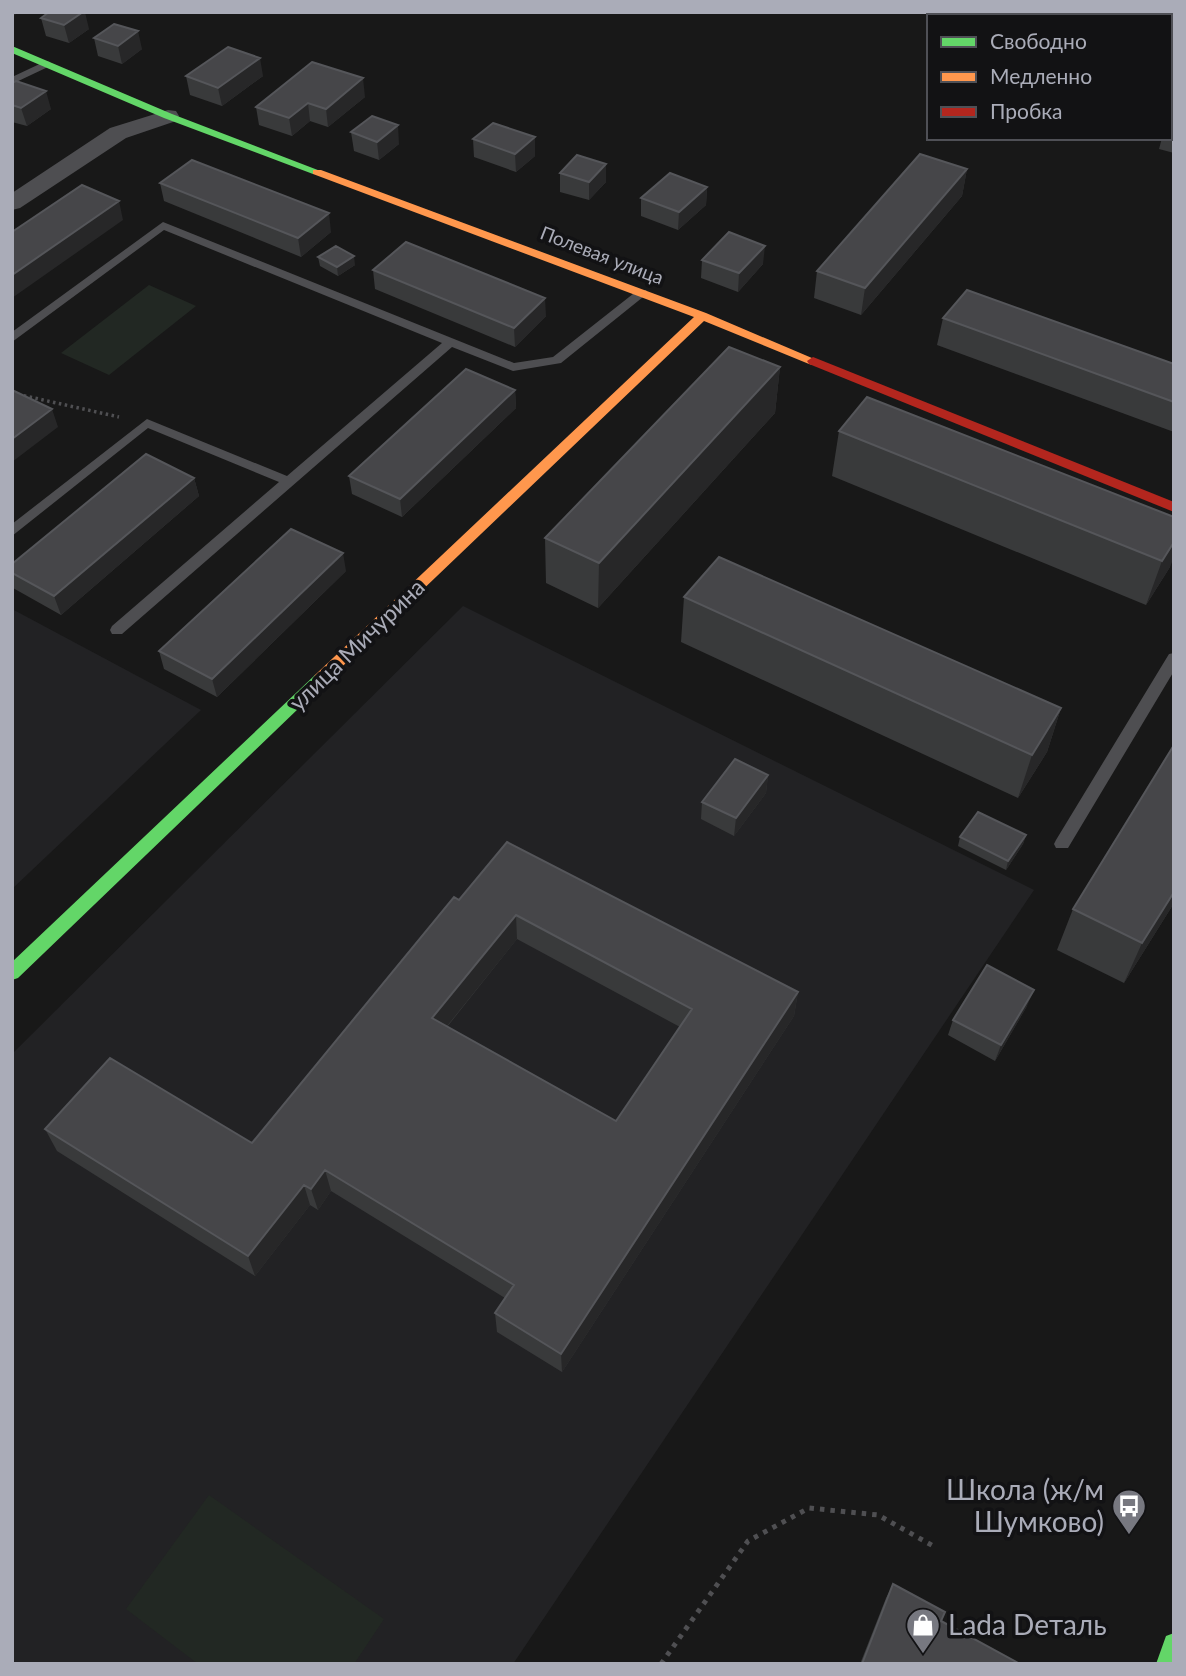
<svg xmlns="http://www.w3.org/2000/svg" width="1186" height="1676" font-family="Lato,sans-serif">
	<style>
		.built { fill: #222224 }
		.green { fill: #222823 }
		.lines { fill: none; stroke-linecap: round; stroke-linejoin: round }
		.path-far1 { stroke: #4f4f52; stroke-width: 3.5; stroke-dasharray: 2.5 3.5; stroke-linecap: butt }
		.path { stroke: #4f4f52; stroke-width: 5; stroke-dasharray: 4.5 6; stroke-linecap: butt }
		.lane { fill: #4e4e51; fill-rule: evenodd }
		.street { fill: #4e4e51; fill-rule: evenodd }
		.fast { fill: #63d668; fill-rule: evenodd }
		.slow { fill: #ff974d; fill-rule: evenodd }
		.jam { fill: #b3261e; fill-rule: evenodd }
		.wall { fill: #393a3b; fill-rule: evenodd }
		.shaded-wall { fill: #272728 }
		.building { fill: #464649; stroke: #55565a; stroke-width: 2; fill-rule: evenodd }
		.labels { text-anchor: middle; stroke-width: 7; stroke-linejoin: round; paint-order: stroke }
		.far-street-label { font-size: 19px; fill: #aaacb8; stroke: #121214 }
		.street-label { font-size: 23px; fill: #aaacb8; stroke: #121214 }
		.near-poi-label { font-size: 28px; fill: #aaacb8; stroke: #121214; text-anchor: end }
	</style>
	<rect width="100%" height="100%" fill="#181818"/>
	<path class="built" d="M463 606 1034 890 513 1664H12V1054Z
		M12 609 201 710 12 889Z"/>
	<path class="green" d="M149 285 196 306 109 375 61 353Z
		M209 1495 384 1619 354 1664H198L126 1609Z"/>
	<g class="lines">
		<path class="path-far1" d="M12 393 119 417"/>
		<path class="path" d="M661 1664 748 1541 809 1508 878 1515 935 1547"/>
		<path class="lane" d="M46 61 50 62V66L12 84V77Z
			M163 222 514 363 553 357 638 290H646L648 293 561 363 513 371 452 347 122 634H112L110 630 112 626 279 482 148 428 12 536V524L147 419 287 476 442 343 164 230 12 342V332Z
			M1174 653V671L1068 848H1056L1054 844 1056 840 1169 654Z"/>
		<path class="street" d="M168 110 176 111 179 116 176 121 126 138 20 208 12 210V193L110 128Z"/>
		<path class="fast" d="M12 46 172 114 323 172 313 174 164 118 12 53Z
			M320 674 325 675 327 679 325 683 18 978 12 980V962L315 675Z
			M1174 1633V1664H1156L1166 1636Z"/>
		<path class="slow" d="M313 170H321L706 313 819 361 813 365 809 364 704 321 325 683H315L313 679 315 675 694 317 313 174Z"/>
		<path class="jam" d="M813 357 1174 502V512L809 364 807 361Z"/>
	</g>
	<path class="wall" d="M1058 12H1104L1101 16H1057Z
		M41 18 89 29 69 43 46 36Z
		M94 38 142 49 122 64 98 56Z
		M186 76H263L222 106 190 95Z
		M12 83 51 109 27 126 12 122Z
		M365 97 328 127 310 121 292 136 259 125 256 107Z
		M1174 114V153L1159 149 1162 138H1170V120Z
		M351 132 399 144 379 160 354 151Z
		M473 139 535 156 516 172 474 157Z
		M606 164V182L589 200 560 192V173Z
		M967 169 962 196 861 315 814 298 817 271Z
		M160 183 331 232 301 257 164 201Z
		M707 187 706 205 678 230 641 216V198Z
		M318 257 355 265 338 276 320 266Z
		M702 260 763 264 738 292 701 278Z
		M373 270 546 316 515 347 375 289Z
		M943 318 1174 364V432L937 345Z
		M780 367 775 413 598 608 546 583 545 538Z
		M515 390 516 408 402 517 352 494 349 476Z
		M839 431 1174 517 1170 567 1146 605 832 476Z
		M194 478 199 496 61 615 13 588 12 564Z
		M346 571 217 697 164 669 159 651Z
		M684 597 1061 708 1047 752 1018 798 681 642Z
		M768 775 766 793 734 836 701 819 702 802Z
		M1026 835 1023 844 1006 870 958 846 960 837Z
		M459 900 798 992 794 1016 562 1372 497 1332 495 1313 505 1298 331 1191 318 1210 310 1205 255 1276 57 1151 45 1129 252 1143ZM517 939 680 1027 616 1121 447 1027Z
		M1174 903 1124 983 1057 950 1073 909Z
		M1027 1006 995 1061 948 1035 953 1020Z
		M893 1584 941 1621 1020 1664H860L886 1598Z"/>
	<path class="shaded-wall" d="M12 12H19L12 17Z
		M83 12H85L89 29 69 43 64 25Z
		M1093 12H1104L1101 16H1090Z
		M1174 23V36L1170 40V27Z
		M138 31 142 49 122 64 118 46Z
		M260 58 263 76 222 106 218 88Z
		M363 78 365 97 328 127 326 109Z
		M46 91 51 109 27 126 21 108Z
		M308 103 310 121 292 136 289 118Z
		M398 125 399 144 379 160 377 142Z
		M535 137V156L516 172 515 154Z
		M606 164V182L589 200V182Z
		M967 169 962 196 861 315 865 288Z
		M707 187 706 205 678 230 679 212Z
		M119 201 123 220 12 298V275Z
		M329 213 331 232 301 257 298 238Z
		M765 246 763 264 738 292 739 273Z
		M354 256 355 265 338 276 337 267Z
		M545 298 546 316 515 347 514 328Z
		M780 367 775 413 598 608 599 563Z
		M515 390 516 408 402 517 400 499Z
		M52 409 58 427 12 462V439Z
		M194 478 199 496 61 615 54 596Z
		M1174 542V557L1170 567 1146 605 1162 561Z
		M343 553 346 571 217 697 212 679Z
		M1061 708 1047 752 1018 798 1032 755Z
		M768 775 766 793 734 836 736 818Z
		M1026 835 1023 844 1006 870 1008 861Z
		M1174 892V903L1124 983 1142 943Z
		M516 915 517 939 435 1041 432 1018Z
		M1034 990 1027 1006 995 1061 1001 1045Z
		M798 992 794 1016 562 1372 561 1354Z
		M325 1170 331 1191 318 1210 311 1189Z
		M304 1185 310 1205 255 1276 248 1256Z"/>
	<path class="building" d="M49 12H83L64 25 41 18Z
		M1059 12H1093L1090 16H1072Z
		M1134 12H1174V23L1170 27V16H1137L1132 15Z
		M114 24 138 31 118 46 94 38Z
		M228 47 260 58 218 88 186 76Z
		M312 62 363 78 326 109 308 103 289 118 256 107Z
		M16 81 46 91 21 108 12 105V83Z
		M1174 114V133L1170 132V120Z
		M372 116 398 125 377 142 351 132Z
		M493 123 535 137 515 154 473 139Z
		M920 154 967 169 865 288 817 271Z
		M577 155 606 164 589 182 560 173Z
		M192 160 329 213 298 238 160 183Z
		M670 173 707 187 679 212 641 198Z
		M82 185 119 201 12 275V232Z
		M729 232 765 246 739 273 702 260Z
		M406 242 545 298 514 328 373 270Z
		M336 246 354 256 337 267 318 257Z
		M967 290 1174 364V402L943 318Z
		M729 347 780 367 599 563 545 538Z
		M466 369 515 390 400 499 349 476Z
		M12 390 52 409 12 439Z
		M867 397 1174 517V542L1162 561 839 431Z
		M146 454 194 478 54 596 12 573V564Z
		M291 529 343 553 212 679 159 651Z
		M719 557 1061 708 1032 755 684 597Z
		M1174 745V892L1142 943 1073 909Z
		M735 759 768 775 736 818 702 802Z
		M978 812 1026 835 1008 861 960 837Z
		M507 842 798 992 561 1354 495 1313 514 1285 325 1170 311 1189 304 1185 248 1256 45 1129 110 1058 252 1143 454 897 459 900ZM516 915 692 1009 616 1121 432 1018Z
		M987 965 1034 990 1001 1045 953 1020Z
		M893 1584 945 1612 941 1621 1020 1664H862Z"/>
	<defs>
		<g id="bus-pin" transform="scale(1.75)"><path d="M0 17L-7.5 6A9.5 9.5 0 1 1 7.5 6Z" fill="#777880" stroke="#121214"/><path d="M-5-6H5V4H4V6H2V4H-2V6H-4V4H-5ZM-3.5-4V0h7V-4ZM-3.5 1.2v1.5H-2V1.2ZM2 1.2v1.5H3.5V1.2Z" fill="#fff"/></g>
		<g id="shop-pin" transform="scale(1.75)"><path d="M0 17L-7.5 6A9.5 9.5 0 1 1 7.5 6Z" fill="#777880" stroke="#121214"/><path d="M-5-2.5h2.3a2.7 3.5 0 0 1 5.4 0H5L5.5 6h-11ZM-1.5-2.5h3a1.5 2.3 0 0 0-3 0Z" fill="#fff"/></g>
	</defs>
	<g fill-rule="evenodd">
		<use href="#bus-pin" x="1129" y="1506"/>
		<use href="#shop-pin" x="923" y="1625"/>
	</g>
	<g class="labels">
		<g class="far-street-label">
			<text transform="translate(602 255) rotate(21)" y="7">Полевая улица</text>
		</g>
		<g class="street-label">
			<text transform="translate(357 645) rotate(-44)" y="8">улица Мичурина</text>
		</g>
		<g class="near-poi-label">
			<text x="1104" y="1500">Школа (ж/м<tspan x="1104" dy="32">Шумково)</tspan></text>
			<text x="948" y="1635" text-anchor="start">Lada Dеталь</text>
		</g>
	</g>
	<rect width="1186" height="1676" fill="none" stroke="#aaacb8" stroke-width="28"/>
	<rect x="927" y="14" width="245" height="126" fill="#121214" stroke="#4f5056" stroke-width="2"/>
	<rect x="941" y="37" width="35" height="10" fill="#63d668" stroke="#4f5056" stroke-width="2"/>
	<text x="990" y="49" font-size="21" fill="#aaacb8">Свободно</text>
	<rect x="941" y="72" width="35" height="10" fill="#ff974d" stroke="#4f5056" stroke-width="2"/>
	<text x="990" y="84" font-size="21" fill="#aaacb8">Медленно</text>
	<rect x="941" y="107" width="35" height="10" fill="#b3261e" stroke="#4f5056" stroke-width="2"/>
	<text x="990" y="119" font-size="21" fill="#aaacb8">Пробка</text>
</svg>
